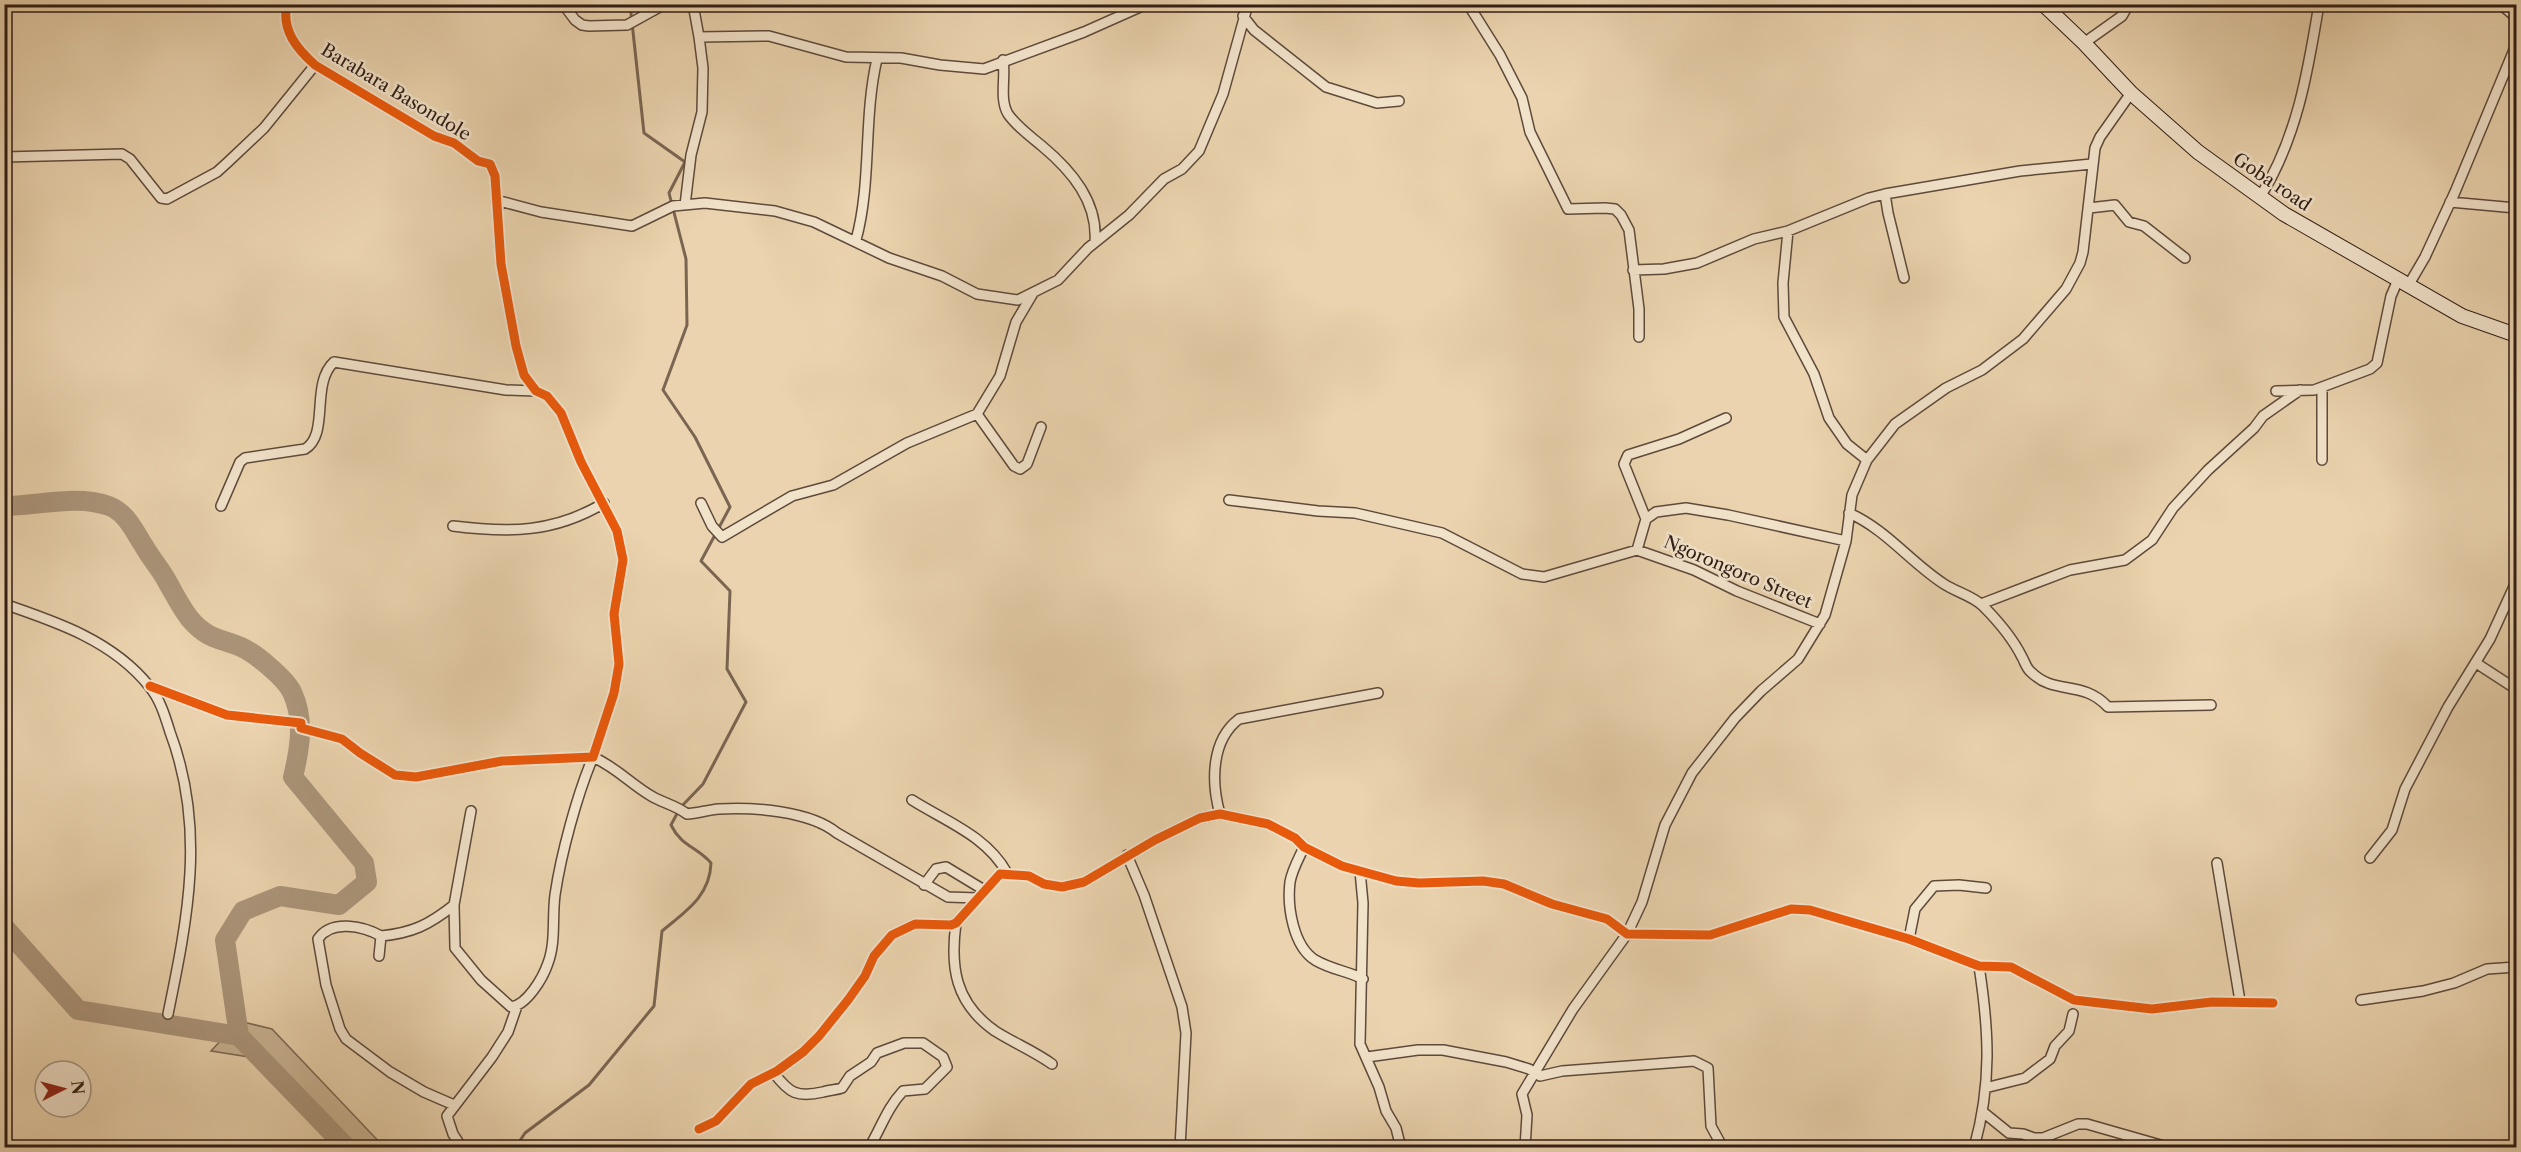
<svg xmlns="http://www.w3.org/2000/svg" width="2521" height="1152" font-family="'Libre Caslon Text',serif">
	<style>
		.green { fill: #cab494; stroke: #7d6854; stroke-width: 1.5 }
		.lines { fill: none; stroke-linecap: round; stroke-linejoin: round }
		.stream { stroke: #7a6552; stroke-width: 3 }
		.river { stroke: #ab957a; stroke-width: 20 }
		.minor-casing { stroke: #5e4a3b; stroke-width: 12 }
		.secondary-casing { stroke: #301d15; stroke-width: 16 }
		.minor { stroke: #f1e2ca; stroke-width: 9 }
		.secondary { stroke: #f1e2ca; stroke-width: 14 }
		.cycleway-casing { stroke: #f1e2ca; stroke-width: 13 }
		.cycleway { stroke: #e8590c; stroke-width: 9 }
		.labels { text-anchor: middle; stroke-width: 5; stroke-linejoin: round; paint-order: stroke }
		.street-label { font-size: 18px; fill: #301d15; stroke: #f1e2ca }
	</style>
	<rect width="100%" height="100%" fill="#ead3ae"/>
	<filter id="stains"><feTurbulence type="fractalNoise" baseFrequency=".00333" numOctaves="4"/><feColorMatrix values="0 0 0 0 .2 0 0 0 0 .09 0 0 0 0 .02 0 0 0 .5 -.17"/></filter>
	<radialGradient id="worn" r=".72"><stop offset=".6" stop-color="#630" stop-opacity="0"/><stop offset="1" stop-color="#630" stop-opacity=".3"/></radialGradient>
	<path class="green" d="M239 1021 272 1029 384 1147H336L255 1058 211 1051Z"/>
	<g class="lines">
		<path class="stream" d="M515 1148 525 1133 589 1085 654 1006 662 931C686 911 710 896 711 863 697 847 681 846 671 825L680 808 703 784 746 702 727 669 730 591 701 561 730 507 695 437 663 390 687 325 686 259 669 193 685 162 644 133 630 4"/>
		<path class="river" d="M4 506C38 506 77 494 109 506 127 513 134 531 144 546 150 557 158 566 164 576 173 591 179 605 190 619 207 639 219 638 241 647 255 653 285 678 292 692 305 720 300 748 293 777L364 863 367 882 339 905 280 896 243 911 225 940 239 1036
			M4 927 78 1010 239 1036 347 1148"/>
		<g class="minor-casing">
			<path id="minor" d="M563 4 575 20 582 25 589 26 627 25 665 4
				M693 4 699 37 769 36 846 57 901 58 940 65 984 69 1084 32 1147 4
				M1468 4 1500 55 1522 98 1530 132 1568 209 1605 208 1615 209 1621 215 1629 230 1639 309V337
				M2500 4 2516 17
				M1243 16 1254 30 1326 87 1377 103 1399 101
				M2084 43 2122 16 2129 4
				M1003 60C1006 77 999 99 1008 114 1017 127 1030 136 1042 146 1072 171 1098 202 1095 242
				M4 157 122 154 130 159 161 198 167 199 217 172 228 162 264 128 315 65
				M1885 194 1888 213 1904 278
				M2260 197C2297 139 2308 71 2319 4
				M496 200 541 212 632 226 673 206 705 203 775 211 814 222 889 258 942 276 977 294 1018 300 1058 280 1088 248 1129 215 1164 179 1182 169 1199 151 1223 94 1248 4
				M2450 202 2516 208
				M685 205 691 155 702 112 703 68 699 37
				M2089 208 2115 205 2129 222 2144 226 2185 258
				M1788 231 1783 283 1784 317 1814 374 1829 418 1847 444 1867 460
				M856 240C872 181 863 119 877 59
				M1633 270 1664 269 1697 263 1754 239 1788 231 1869 198 1885 194 2020 171 2092 164
				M2408 286 2425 257 2455 192 2516 45
				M2276 391 2314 390 2370 369 2377 363 2391 296 2398 280
				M977 414 1014 466 1020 469 1027 464 1041 427
				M2322 460V387
				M1229 500 1318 511 1355 513 1442 533 1522 574 1544 577 1637 550 1694 570 1737 591 1820 624
				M701 503 712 526 722 537 792 496 833 485 907 443 977 414 1000 376 1016 322 1032 295
				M221 506 240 462 245 458 305 449C330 434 310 384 334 362L506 390 536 391
				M1849 513C1887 530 1910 562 1944 584 1956 592 1973 596 1983 606 1998 621 2013 639 2022 657 2025 662 2026 668 2031 672 2055 696 2082 679 2108 707L2211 705
				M1646 519 1624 464 1628 455 1679 439 1726 418
				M453 526C509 533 554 533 604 503
				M1637 550 1646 519 1656 512 1686 508 1728 515 1846 541
				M4 604C57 622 113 641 149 686 160 699 165 716 170 732 206 828 188 917 168 1014
				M1981 604 2070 570 2125 560 2152 540 2173 508 2208 470 2254 428 2263 416 2300 390
				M2476 663 2516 689
				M150 686 227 715 301 723V728L342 739 360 753 395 775 416 777 502 761 593 757 614 693 619 664 614 614 623 560 617 531 581 462 561 413 547 396 536 391 524 375 516 346 501 264 495 176 490 164 478 161 454 143 434 136 315 65C297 49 281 30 287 4
				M912 800C945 821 987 836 1007 873
				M471 811 454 905 455 948 481 980 511 1007C527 1005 543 978 548 963 556 942 552 917 555 895 561 854 577 795 593 757 619 769 630 784 653 797 664 803 677 806 687 814 698 813 708 810 719 809 754 807 810 811 837 833L948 897 977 898
				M1220 814C1211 782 1211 740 1239 719L1378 693
				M1304 847C1299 858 1292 870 1290 882 1287 906 1293 946 1315 960 1332 970 1348 971 1363 979
				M1127 855 1144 895 1182 1007 1186 1033 1180 1148
				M2370 858 2392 830 2405 789 2448 707 2490 639 2516 582
				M2217 863 2240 1001
				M1360 871 1363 903 1360 1044 1379 1087 1386 1111 1396 1128 1401 1148
				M924 885 936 869 946 867 984 890
				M956 923C950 967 955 1003 995 1031 1014 1043 1034 1051 1052 1064
				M381 936C363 926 331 919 318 939L326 985 340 1029 346 1039 390 1072 424 1092 454 1105
				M1909 939 1915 909 1934 886 1959 885 1986 888
				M379 956 381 936C412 933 429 925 454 905
				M2361 1000 2423 991 2454 983 2487 969 2516 967
				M1367 1057 1418 1050H1443L1506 1062 1529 1069 1540 1076 1562 1071 1694 1061 1708 1068 1711 1126 1723 1148
				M774 1073C789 1093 797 1098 823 1092 829 1090 836 1090 842 1088L850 1076 871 1062 877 1053 904 1043H923L943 1057 947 1067 925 1089 903 1091C887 1108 881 1128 869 1148
				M1985 1088 2025 1078 2050 1059 2055 1046 2069 1031 2073 1014
				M1983 1112 2009 1133 2023 1134 2034 1138H2043L2078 1124H2087L2171 1148
				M699 1129 716 1121 751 1084 777 1071 803 1052 819 1036 848 1000 865 976 874 956 892 935 915 924 951 925 956 923 1000 874 1029 876 1044 884 1062 887 1084 882 1155 840 1200 818 1220 814 1268 824 1295 838 1304 847 1342 866 1396 881 1419 883 1483 881 1504 884 1552 904 1607 919 1627 934 1710 935 1791 909 1810 910 1909 939 1979 966 2011 967 2074 1000 2152 1009 2212 1002 2273 1003
				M462 1148 453 1134 447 1116 492 1057 508 1032 517 1006
				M1525 1148 1527 1115 1522 1094 1573 1009 1627 934 1642 902 1665 825 1692 773 1735 718 1761 691 1798 659 1825 615 1846 541 1852 495 1867 460 1895 424 1946 388 1982 370 2023 339 2066 289 2080 263 2083 252 2095 148 2100 137 2131 93
				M1974 1148C1992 1083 1989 1031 1979 966"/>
		</g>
		<g class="secondary-casing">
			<path id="secondary" d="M2043 4 2084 43 2131 93 2198 152 2284 214 2462 316 2516 335"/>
		</g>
		<use href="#minor" class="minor"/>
		<use href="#secondary" class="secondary"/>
		<g class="cycleway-casing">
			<path id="cycleway" d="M150 686 227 715 301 723V728L342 739 360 753 395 775 416 777 502 761 593 757 614 693 619 664 614 614 623 560 617 531 581 462 561 413 547 396 536 391 524 375 516 346 501 264 495 176 490 164 478 161 454 143 434 136 315 65C297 49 281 30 287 4
				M699 1129 716 1121 751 1084 777 1071 803 1052 819 1036 848 1000 865 976 874 956 892 935 915 924 951 925 956 923 1000 874 1029 876 1044 884 1062 887 1084 882 1155 840 1200 818 1220 814 1268 824 1295 838 1304 847 1342 866 1396 881 1419 883 1483 881 1504 884 1552 904 1607 919 1627 934 1710 935 1791 909 1810 910 1909 939 1979 966 2011 967 2074 1000 2152 1009 2212 1002 2273 1003"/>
		</g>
		<use href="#cycleway" class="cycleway"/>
	</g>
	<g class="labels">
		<g class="street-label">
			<text transform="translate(396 92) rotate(31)" y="6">Barabara Basondole</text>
			<text transform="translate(2272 182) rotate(34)" y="6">Goba road</text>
			<text transform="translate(1738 572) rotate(23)" y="6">Ngorongoro Street</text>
		</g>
	</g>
	<rect width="2521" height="1152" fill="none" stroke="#ead3ae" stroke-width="24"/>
	<rect x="6" y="6" width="2509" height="1140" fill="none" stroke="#301d15" stroke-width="3"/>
	<rect x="12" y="12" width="2497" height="1128" fill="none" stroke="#301d15" stroke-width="1.5"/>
	<g transform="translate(63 1089) rotate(84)"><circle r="28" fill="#f1e2ca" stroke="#a49382" stroke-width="1.5"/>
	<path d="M0-4.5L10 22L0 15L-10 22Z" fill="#8f2418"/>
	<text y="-9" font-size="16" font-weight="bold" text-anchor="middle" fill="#301d15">N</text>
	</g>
	<rect width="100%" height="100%" filter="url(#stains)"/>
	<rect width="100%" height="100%" fill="url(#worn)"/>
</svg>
